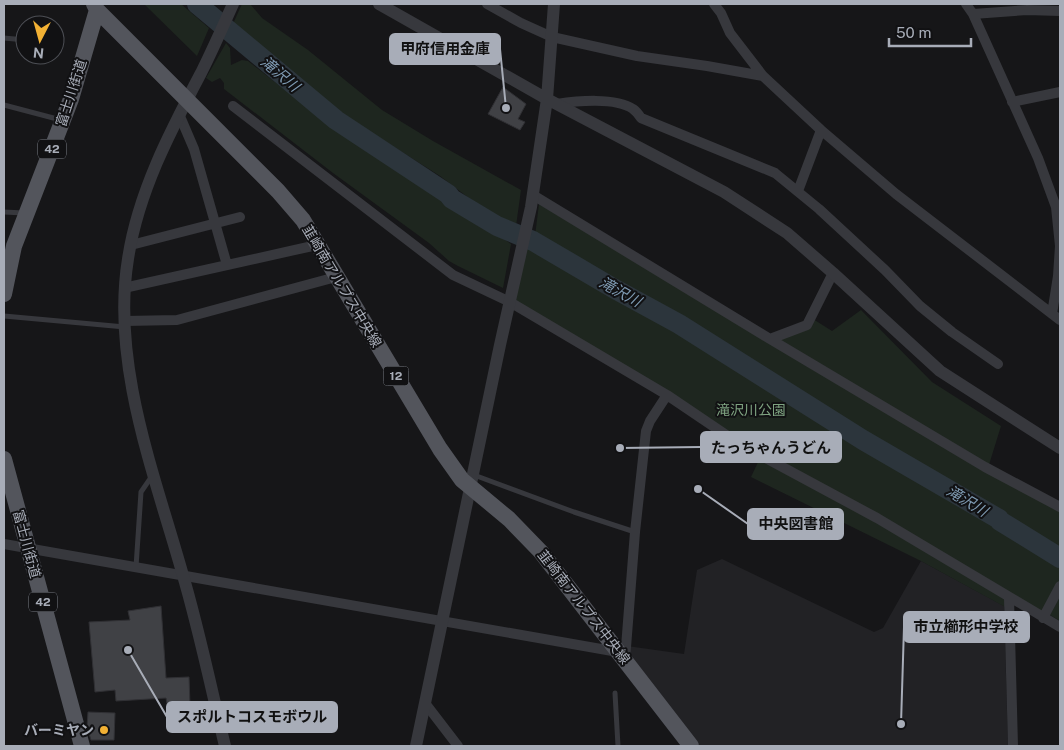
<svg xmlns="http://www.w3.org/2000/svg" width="1064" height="750" font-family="'Public Sans','Noto Sans JP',sans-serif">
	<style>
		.built { fill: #222225 }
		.green { fill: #1e261f }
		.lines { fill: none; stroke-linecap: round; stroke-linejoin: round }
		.river { stroke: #2c353c; stroke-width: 20 }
		.building { fill: #404145; stroke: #303034 }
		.service { stroke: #37383d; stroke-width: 5 }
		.minor { stroke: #37383d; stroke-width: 10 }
		.tertiary { stroke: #37383d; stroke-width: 12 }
		.primary { stroke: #53555c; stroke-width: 16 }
		.poi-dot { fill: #f2b134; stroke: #111113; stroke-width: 2 }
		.labels { text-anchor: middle; stroke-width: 4; stroke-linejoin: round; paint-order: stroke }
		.shield { fill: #111113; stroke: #7b7e86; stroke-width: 1 }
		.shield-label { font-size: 12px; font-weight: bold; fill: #a8adb8 }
		.street-label { font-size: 14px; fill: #a8adb8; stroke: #111113 }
		.park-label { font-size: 14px; fill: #7fa381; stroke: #111113 }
		.poi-label { font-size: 14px; font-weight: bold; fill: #a8adb8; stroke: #111113; text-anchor: end }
		.water-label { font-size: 15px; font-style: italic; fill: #7f9bb3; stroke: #111113 }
		.leader { fill: none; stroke: #a8adb8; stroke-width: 2 }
		.callout-dot { fill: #a8adb8; stroke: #111113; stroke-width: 2 }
		.callout { fill: #a8adb8; stroke: #a8adb8; stroke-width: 2 }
		.callout-label { font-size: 15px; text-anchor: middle; font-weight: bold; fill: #111 }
	</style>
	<rect width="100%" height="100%" fill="#161618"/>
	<path class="built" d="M722 559 874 632 883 628 921 561 1004 606 1008 746H695L626 657 627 646 684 654 697 570Z"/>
	<path class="green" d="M144 4H181L209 28 197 56Z
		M242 4 251 5 262 18 308 50 382 110 433 141 521 190 516 226 478 205 440 176 356 123 316 94 232 26Z
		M226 43 230 48 231 65 242 60 248 61 315 113 366 150 469 217 478 226H485L511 244 503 288 458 266 449 261 429 243 333 173 224 89V83L220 78 212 82 206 78Z
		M539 204 771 342 813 319 832 331 861 310 932 382 1001 426 988 468 1060 507V548L739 359 741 352 728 350 535 236Z
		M525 236 694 334 852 433 999 519 1050 552 1060 565V586L1043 618 743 446 510 302Z
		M760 458 873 519 1007 600V608L921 561 751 477Z
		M1060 596V621L1050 615Z"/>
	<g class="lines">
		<path class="river" d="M197 4 336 120 448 194 452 199 497 226 533 241 613 288 679 324 863 440 999 519 1000 521 1060 558"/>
	</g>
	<path class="building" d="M503 87 526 104 518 119 525 122 520 130 488 114Z
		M161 606 166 678 189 677 190 705 186 712 176 713 168 709 166 698 116 701 115 690 95 692 89 622 130 620 128 611Z
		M88 712 115 713 114 740H91L87 727Z"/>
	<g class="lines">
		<path class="service" d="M4 38 25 40
			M4 105 61 120
			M4 212 24 213
			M4 316 125 327
			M474 475 574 512 635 532
			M136 567 141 492 152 476
			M615 693 618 746"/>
		<path class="minor" d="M487 4 521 23 552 37 637 56 707 66 763 76
			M714 4 721 13 730 33 763 76 821 130 896 194 1060 320
			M966 4 973 14 1038 158 1056 207 1060 246 1058 276 1052 314
			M973 14 1027 10 1060 11
			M1012 102 1060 92
			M557 104C576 101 616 97 633 109 636 111 639 115 641 118L775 173 819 209 885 270 920 306 952 332 998 364
			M233 106 453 275 510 302 667 395 738 443 877 518 1060 627
			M179 114 194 149 227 265
			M798 191 821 130
			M533 195 770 339 807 325 833 273
			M131 245 240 217
			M124 288 317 245
			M125 321 177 320 336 277
			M770 339 985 467 1060 507
			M4 544 618 652
			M1009 598 1013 746
			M1043 618 1060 586
			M625 660 635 532 646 431 650 421 667 395
			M425 703 458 746"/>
		<path class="tertiary" d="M379 4 547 99 724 192 787 233 833 273 940 371 1060 448
			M225 746C211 688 199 629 182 572 154 473 111 363 128 259 138 192 171 130 202 71 213 49 223 26 233 4
			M416 746 500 345 531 207 547 99 554 4"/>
		<path class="primary" d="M97 10 278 191 303 220 440 449 462 480 509 519 541 552 691 746
			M4 294 14 246 71 99 97 10 94 4
			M4 459 82 746"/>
	</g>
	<circle class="poi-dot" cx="104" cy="730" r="5"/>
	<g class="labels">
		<g class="shield">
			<rect x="38" y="139.5" width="28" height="19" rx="4"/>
			<rect x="383.5" y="366.5" width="25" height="19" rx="4"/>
			<rect x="29" y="592.5" width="28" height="19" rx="4"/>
		</g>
		<g class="shield-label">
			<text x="52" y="153">42</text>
			<text x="396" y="380">12</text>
			<text x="43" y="606">42</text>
		</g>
		<g class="street-label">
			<text transform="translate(71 93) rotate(-72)" y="5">富士川街道</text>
			<text transform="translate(342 286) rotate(59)" y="5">韮崎南アルプス中央線</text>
			<text transform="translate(27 544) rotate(75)" y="5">富士川街道</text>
			<text transform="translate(584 607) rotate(52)" y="5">韮崎南アルプス中央線</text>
		</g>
		<g class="park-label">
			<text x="751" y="415">滝沢川公園</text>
		</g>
		<g class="poi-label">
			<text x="94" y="735">バーミヤン</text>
		</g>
		<g class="water-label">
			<text transform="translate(280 74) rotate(40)" y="5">滝沢川</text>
			<text transform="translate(620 292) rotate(29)" y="5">滝沢川</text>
			<text transform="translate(967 501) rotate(31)" y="5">滝沢川</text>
		</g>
	</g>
	<path class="leader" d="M506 108L500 49M620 448L701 447M698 489L748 524M901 724L904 627M128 650L167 717"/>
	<g class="callout-dot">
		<circle cx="506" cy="108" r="5"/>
		<circle cx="620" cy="448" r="5"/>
		<circle cx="698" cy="489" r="5"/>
		<circle cx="901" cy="724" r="5"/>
		<circle cx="128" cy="650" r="5"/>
	</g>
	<g class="callout">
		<rect x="390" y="34" width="110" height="30" rx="5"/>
		<rect x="701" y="432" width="140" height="30" rx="5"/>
		<rect x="748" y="509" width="95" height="30" rx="5"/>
		<rect x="904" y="612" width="125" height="30" rx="5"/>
		<rect x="167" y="702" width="170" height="30" rx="5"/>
	</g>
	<g class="callout-label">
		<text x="445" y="54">甲府信用金庫</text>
		<text x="771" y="453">たっちゃんうどん</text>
		<text x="796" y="529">中央図書館</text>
		<text x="966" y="632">市立櫛形中学校</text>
		<text x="252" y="722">スポルトコスモボウル</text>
	</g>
	<rect width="1064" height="750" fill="none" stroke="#a8adb8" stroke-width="10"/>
	<g transform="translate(40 40) rotate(186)"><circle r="24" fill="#111113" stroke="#4d4f55"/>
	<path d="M0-4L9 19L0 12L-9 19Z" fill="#f2b134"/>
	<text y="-8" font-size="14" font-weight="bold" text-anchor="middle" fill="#a8adb8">N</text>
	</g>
	<path d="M889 38v8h82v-8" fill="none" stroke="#a8adb8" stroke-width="2.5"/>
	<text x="896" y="38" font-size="15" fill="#a8adb8" stroke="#111113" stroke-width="4" paint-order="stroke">50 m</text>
</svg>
